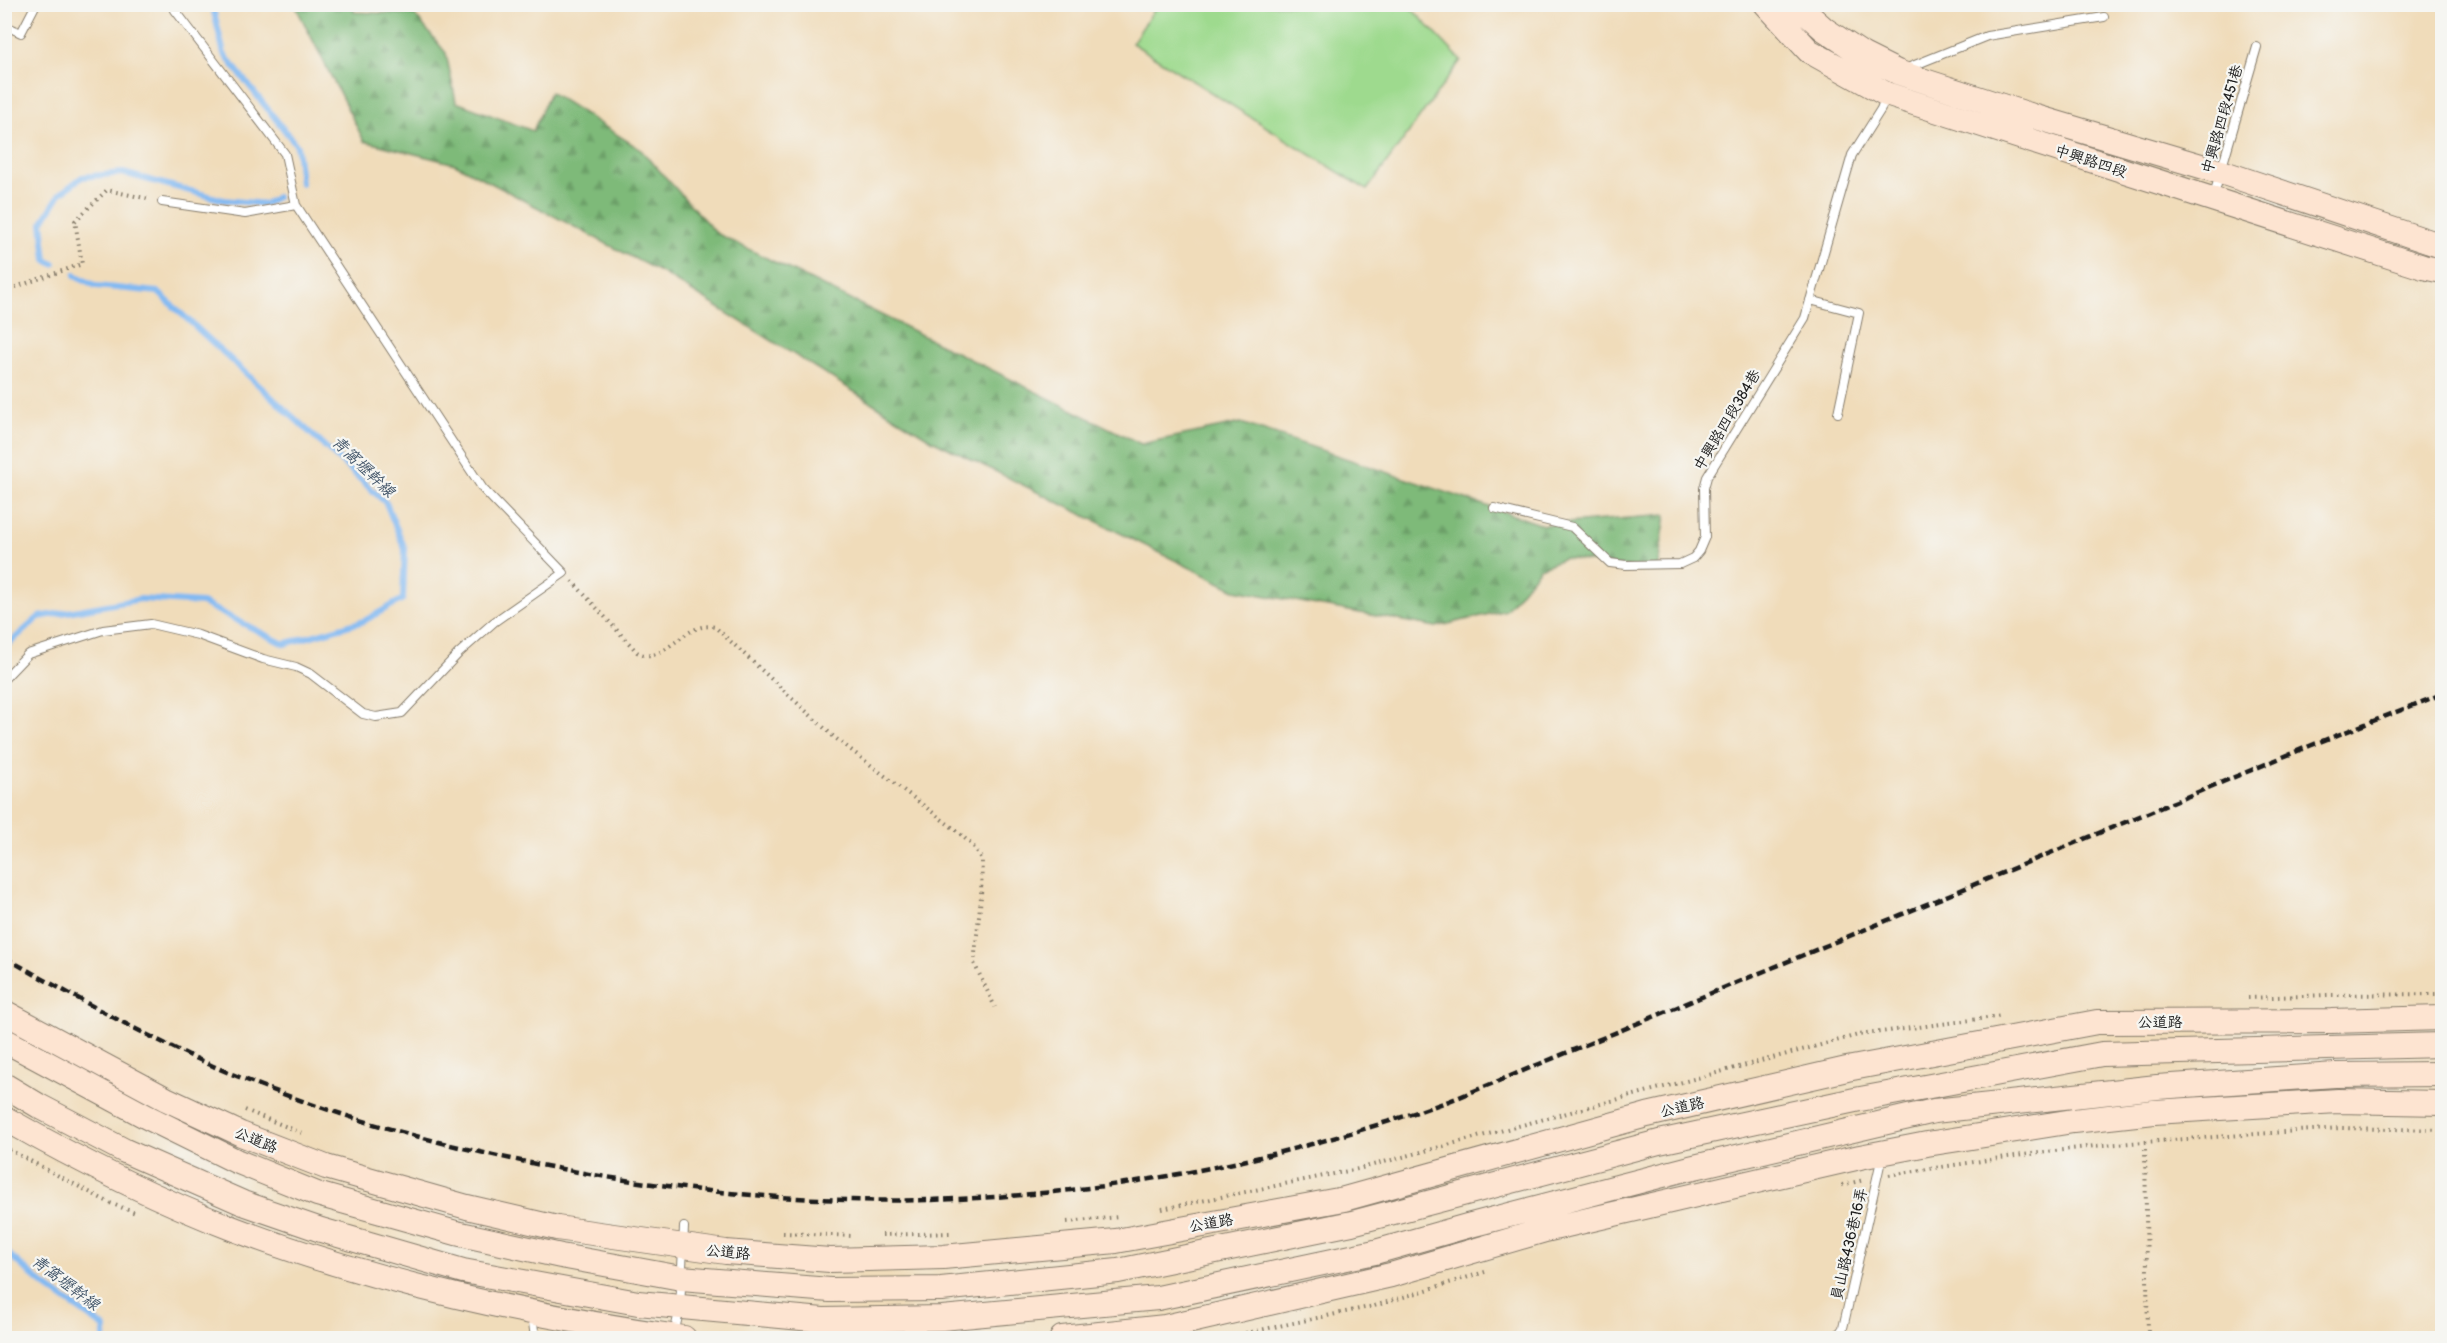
<svg xmlns="http://www.w3.org/2000/svg" width="2447" height="1343" font-family="Pangolin,'LXGW WenKai TC',sans-serif">
	<style>
		.forest { fill: url(#forest-firs); stroke: #4d6b4a; stroke-width: 1.5 }
		.green { fill: #9eda8e; stroke: #5d7b55; stroke-width: 1.5 }
		.lines { fill: none; stroke-linecap: round; stroke-linejoin: round }
		.stream { stroke: #82b9f2; stroke-width: 6 }
		.lane-casing { stroke: #867c6b; stroke-width: 10 }
		.secondary-casing { stroke: #867c6b; stroke-width: 26 }
		.path { stroke: #867c6b; stroke-width: 4; stroke-dasharray: 1.5 4.5; stroke-linecap: butt }
		.lane { stroke: #fff; stroke-width: 8 }
		.secondary { stroke: #fde4d1; stroke-width: 24 }
		.rail { stroke: #1c1c1c; stroke-width: 4.5; stroke-dasharray: 9 4.5; stroke-linecap: butt }
		.labels { text-anchor: middle; stroke-width: 4.5; stroke-linejoin: round; paint-order: stroke }
		.street-label { font-size: 15px; fill: #1c1c1c; stroke: #f6f6f2 }
		.water-label { font-size: 16px; font-style: italic; fill: #405367; stroke: #f6f6f2 }
	</style>
	<defs>
		<pattern id="forest-firs" width="22" height="20" patternUnits="userSpaceOnUse" patternTransform="scale(1.5)"><rect width="22" height="20" fill="#7eba79"/><path d="M5 1l3.5 6h-7zM16 11l3.5 6h-7z" fill="#6c9f68"/></pattern>
	</defs>
	<rect width="100%" height="100%" fill="#f6f6f2"/>
	<filter id="ink" filterUnits="userSpaceOnUse"><feTurbulence type="fractalNoise" baseFrequency=".0167" numOctaves="2"/><feDisplacementMap in="SourceGraphic" scale="12" xChannelSelector="R" yChannelSelector="G"/><feConvolveMatrix kernelMatrix="1 2 1 2 8 2 1 2 1" color-interpolation-filters="sRGB"/></filter>
	<filter id="wash" filterUnits="userSpaceOnUse"><feTurbulence type="fractalNoise" baseFrequency=".008" numOctaves="4" result="noise"/><feDisplacementMap in="SourceGraphic" scale="24" xChannelSelector="R" yChannelSelector="G"/><feGaussianBlur stdDeviation="1.35" result="paint"/><feColorMatrix in="noise" values="0 0 0 0 0 0 0 0 0 0 0 0 0 0 0 0 0 1.4 0 .05"/><feComposite in="paint" operator="in"/></filter>
	<g filter="url(#wash)">
		<rect width="100%" height="100%" fill="#f0dcba"/>
		<path class="forest" d="M295 5H353L354 12 414 14 446 53 456 102 533 131 550 92 640 149 716 233 1141 444 1241 423 1543 525 1666 515 1657 571 1564 558 1540 568 1506 610 1436 627 1235 590 932 440 664 274 455 164 364 141Z"/>
		<path class="green" d="M1158 4 1408 5 1461 60 1367 190 1132 43Z"/>
		<g class="lines">
			<path class="stream" d="M212 4 224 54 297 146 301 183
				M54 264 46 260 42 223 60 194 82 177 123 173 224 200 265 204 277 197
				M4 648 39 617 141 599 202 603 284 644 364 621 403 599 405 549 386 503 158 292 96 286 75 275
				M4 1250 40 1282 105 1328 104 1338"/>
		</g>
	</g>
	<g filter="url(#ink)">
		<g class="lines">
			<g class="lane-casing">
				<path id="lane" d="M4 25 21 33 36 4
					M1905 69 1987 36 2104 17
					M2213 198 2257 47
					M162 202 245 214 296 205 285 154 175 10 174 4
					M1810 300 1859 313 1838 413
					M1494 508 1572 527 1610 563 1626 565 1680 564 1693 558 1699 551 1705 537 1704 488 1707 477 1805 318 1852 155 1881 109 1886 95
					M4 679 28 654 103 630 151 624 198 635 263 659 296 667 311 674 363 714 376 717 402 713 459 653 494 622 564 573 483 489 296 205
					M532 1315 535 1338
					M674 1334 680 1308 684 1227
					M1836 1338 1843 1328 1882 1156"/>
			</g>
			<g class="secondary-casing">
				<path id="secondary" d="M1766 4 1809 51 1886 94 2423 267 2442 271
					M1796 4 1824 29 1863 55 1897 72 2036 117 2221 172 2442 246
					M4 1012 166 1099 241 1134 326 1167 467 1207 557 1228 726 1252 830 1260 943 1257 1116 1241 1344 1199 1647 1115 1847 1069 2097 1022 2331 1021 2442 1018
					M4 1040 147 1117 236 1161 317 1194 456 1233 561 1256 681 1278 830 1290 941 1289 1118 1271 1352 1223 1659 1142 1855 1100 2102 1054 2442 1045
					M4 1085 39 1106 125 1151 243 1203 321 1230 463 1271 638 1303 823 1320 942 1318 1158 1298 1375 1252 1467 1226 1690 1168 1934 1111 2157 1087 2335 1075 2442 1074
					M4 1118C78 1160 155 1199 234 1229 379 1284 531 1316 684 1338
					M1062 1338 1165 1327 1391 1275 1545 1230 1860 1157 1927 1144 2073 1121 2154 1112 2338 1101 2442 1103"/>
			</g>
			<path class="path" d="M4 291 82 264 75 221 107 190 149 199
				M572 581 637 652C664 668 683 620 715 627L834 737 957 831 975 848 982 859 981 897 974 963 995 1007
				M4 987 14 992
				M2248 998 2329 995 2442 994
				M245 1110 302 1133
				M4 1147 110 1203 138 1214
				M2145 1149 2148 1338
				M1889 1175 2007 1157 2103 1145 2340 1128 2442 1130
				M1842 1185 1864 1180
				M1162 1209 1358 1169 1858 1035 2002 1016
				M1067 1222 1119 1217
				M783 1233 853 1236
				M882 1235 952 1233
				M1222 1338 1374 1306 1485 1272"/>
			<use href="#lane" class="lane"/>
			<use href="#secondary" class="secondary"/>
			<path class="rail" d="M4 957C73 996 141 1034 213 1066 319 1112 433 1144 546 1166 859 1228 1157 1207 1457 1098L2312 745 2442 694"/>
		</g>
	</g>
	<g class="labels">
		<g class="street-label">
			<text transform="translate(2222 119) rotate(-74)" y="5">中興路四段451巷</text>
			<text transform="translate(2091 161) rotate(18)" y="5">中興路四段</text>
			<text transform="translate(1727 420) rotate(-59)" y="5">中興路四段384巷</text>
			<text x="2160" y="1027">公道路</text>
			<text transform="translate(1682 1107) rotate(-13)" y="5">公道路</text>
			<text transform="translate(256 1140) rotate(22)" y="5">公道路</text>
			<text transform="translate(1211 1223) rotate(-10)" y="5">公道路</text>
			<text transform="translate(1849 1244) rotate(-77)" y="5">員山路436巷16弄</text>
			<text transform="translate(728 1252) rotate(5)" y="5">公道路</text>
		</g>
		<g class="water-label">
			<text transform="translate(364 466) rotate(44)" y="6">青窩壢幹線</text>
			<text transform="translate(66 1282) rotate(37)" y="6">青窩壢幹線</text>
		</g>
	</g>
	<rect width="2447" height="1343" fill="none" stroke="#f6f6f2" stroke-width="24"/>
</svg>
